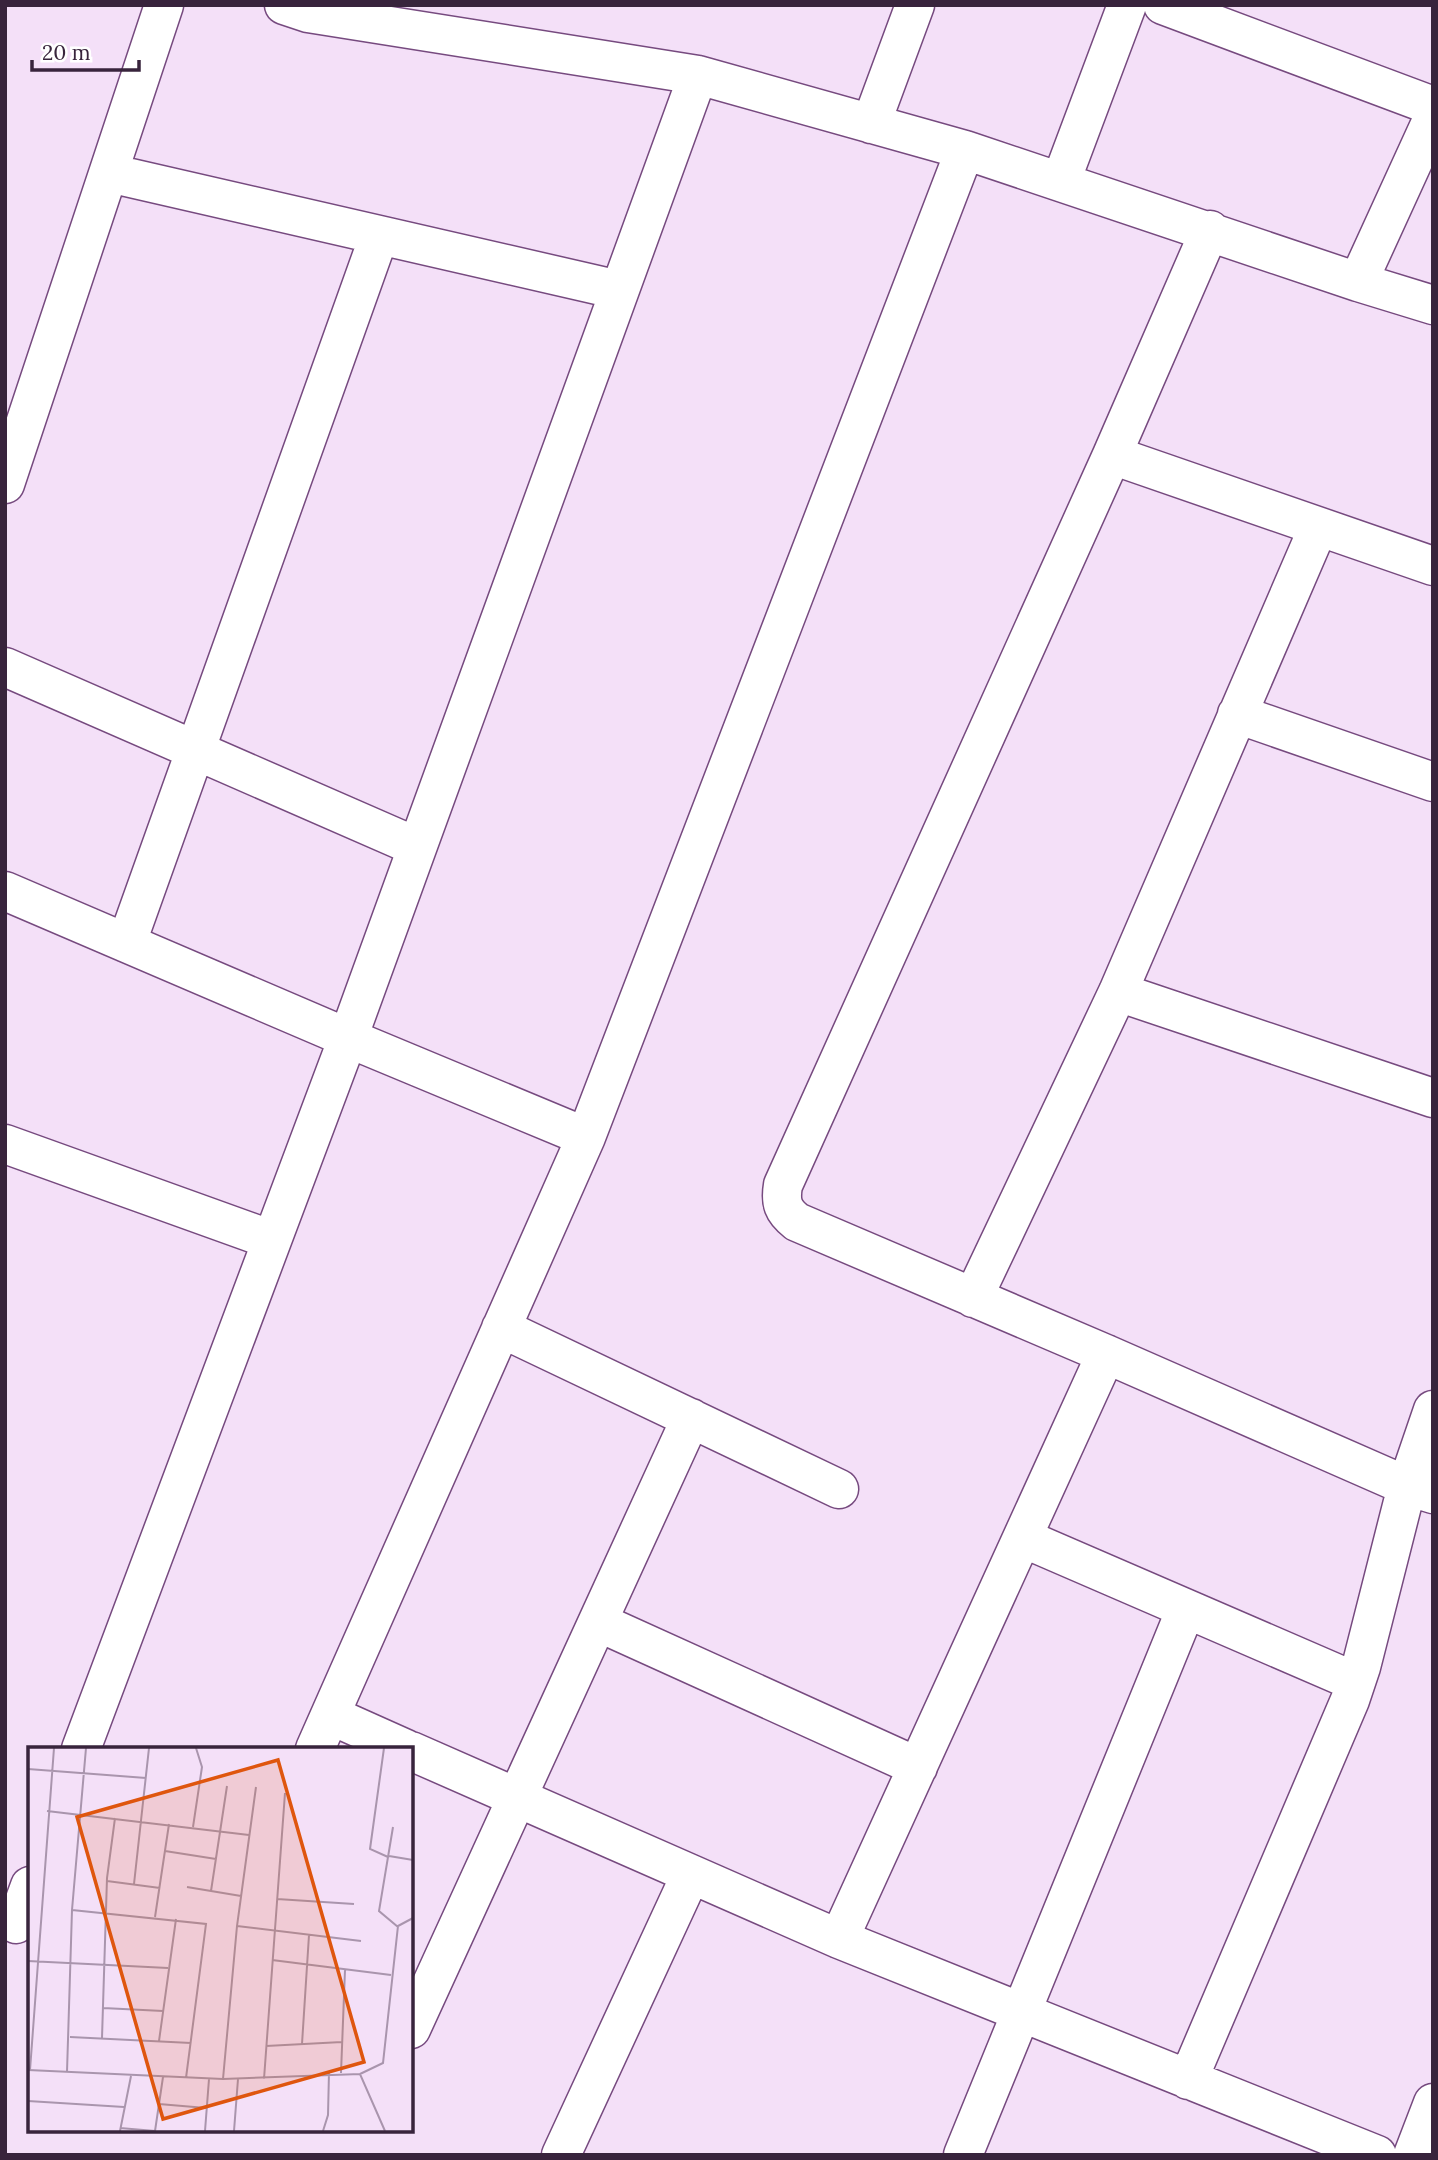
<svg xmlns="http://www.w3.org/2000/svg" width="1438" height="2160" font-family="Lora,serif">
	<style>
		.lines { fill: none; stroke-linecap: round; stroke-linejoin: round }
		.street-casing { stroke: #764a7f; stroke-width: 41 }
		.street { stroke: #fff; stroke-width: 38 }
		.inset-road { fill: none; stroke: #a995ad; stroke-width: 2 }
		.view { fill: #df560e; fill-opacity: 0.15; stroke: #df560e; stroke-width: 3.5 }
		.inset-edge { fill: none; stroke: #38243c; stroke-width: 3.5 }
	</style>
	<rect width="100%" height="100%" fill="#f4e0f8"/>
	<g class="lines">
		<g class="street-casing">
			<path id="street" d="M284 5 308 13 698 75 965 150 1358 282 1433 305
				M1163 5 1433 106
				M871 124 915 5
				M109 173 619 290
				M1061 181 1127 5
				M1210 230 1112 455 783 1185C780 1203 783 1211 797 1222L1106 1354 1407 1486 1433 1494
				M1358 282 1433 118
				M1112 455 1433 566
				M5 484 164 5
				M5 667 417 847
				M1237 714 1433 782
				M5 891 348 1038 586 1137
				M127 942 379 236
				M1118 992 1433 1098
				M5 1144 272 1240
				M973 1298 1118 992 1318 528
				M501 1328 839 1489
				M1023 1538 1356 1682
				M598 1622 918 1767
				M330 1715 406 1749
				M81 1749 348 1038 698 75
				M315 1749 586 1137 965 150
				M411 1751 839 1939 1377 2155
				M16 1924 30 1886
				M839 1939 1106 1354
				M411 2029 691 1418
				M1188 2080 1350 1700 1361 1667 1407 1486 1433 1410
				M561 2155 691 1874
				M963 2155 1186 1609
				M1413 2155 1433 2103"/>
		</g>
		<use href="#street" class="street"/>
	</g>
	<g transform="translate(28 1747)">
		<rect width="385" height="385" fill="#f4e0f8"/>
		<path class="inset-road" d="M356 1 342 102 360 110M0 22 118 31M19 64 221 88M165 80 174 20 168 1M365 80 351 164 370 180M137 104 188 112M361 109 385 113M79 134 132 141M106 137 121 1M159 140 213 149M183 144 199 39M249 152 326 157M44 163 178 177 158 331M127 170 141 77M209 179 333 194M244 213 363 228M0 214 140 221M75 261 135 264M42 290 163 296M74 291 79 131 87 71M131 294 148 172M274 297 281 188M238 299 314 295M0 323 195 332 332 327 357 384M2 323 26 1M39 325 44 163 58 1M313 326 317 223M332 327 355 316 370 179 385 171M195 332 209 179 228 40M236 332 257 46M0 354 96 360M131 357 178 361M92 381 127 384M92 384 103 329M127 384 135 330M177 384 181 332M206 384 210 332M295 384 300 368 301 325"/>
		<path class="view" d="M250 13 336 315 135 372 49 70Z"/>
		<rect width="385" height="385" class="inset-edge"/>
	</g>
	<rect width="1438" height="2160" fill="none" stroke="#38243c" stroke-width="14"/>
	<path d="M32 60v10h107v-10" fill="none" stroke="#38243c" stroke-width="3.5"/>
	<text x="42" y="60" font-size="21" fill="#38243c" stroke="#ffffff" stroke-width="5" paint-order="stroke">20 m</text>
</svg>
